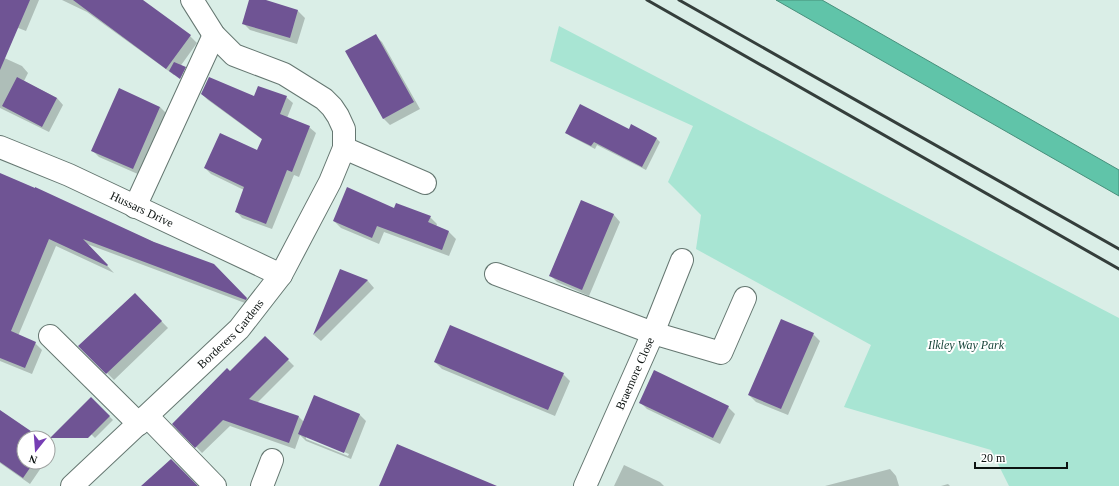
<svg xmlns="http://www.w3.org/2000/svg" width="1119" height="486" font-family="'Times New Roman',serif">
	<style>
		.green { fill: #a8e5d3 }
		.water { fill: #60c4a9; stroke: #478f7b }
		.shadow { fill: #0003; fill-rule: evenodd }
		.building { fill: #6f5494 }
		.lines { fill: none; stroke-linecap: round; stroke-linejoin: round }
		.minor-casing { stroke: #657771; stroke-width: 24 }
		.minor { stroke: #fff; stroke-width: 22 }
		.rail { stroke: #343e3b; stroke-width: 3 }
		.labels { text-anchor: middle; stroke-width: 4; stroke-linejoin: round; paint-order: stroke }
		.street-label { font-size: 12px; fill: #0c1311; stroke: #fff }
		.park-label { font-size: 12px; font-style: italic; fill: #1b473c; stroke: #fff }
	</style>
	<rect width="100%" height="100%" fill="#daeee7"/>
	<path class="green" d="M559 26 1119 318V486H1009L991 450 844 407 871 345 696 249 701 215 668 182 693 126 550 61Z"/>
	<path class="water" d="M776 0H822L1119 170V196Z"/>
	<path class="shadow" d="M3 0H39L26 31 3 22 0 18V7Z
		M62 0H141L190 36 197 43 174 75 87 12Z
		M250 0H263L298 11 305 18 297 44 250 30 243 23Z
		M375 35 382 42 420 109 390 125 383 118Z
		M0 56 22 66 28 73 24 81 57 98 63 105 49 132 0 108Z
		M202 94 254 98 286 97 293 103 287 118 309 127 316 133 299 177 294 175 272 229 242 218 236 211 244 190 211 174 205 168 257 151 263 140 208 100Z
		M160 107 167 114 140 175 99 157 92 150Z
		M630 130 657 139 660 142 646 170 597 145 595 149 570 136 567 133Z
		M0 174 221 272 253 306 87 244 114 273 56 246 18 336 35 343 42 350 32 374 0 361Z
		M582 201 614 215 620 222 589 296 557 282 550 275Z
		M395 209 430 217 437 224 436 227 449 232 456 239 449 256 384 232 379 244 341 228 334 221Z
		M341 270 368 281 374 288 321 341 314 335Z
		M135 294 168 328 114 380 80 346Z
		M813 334 820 341 788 415 756 402 749 395Z
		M265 337 294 366 257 403 299 417 304 422 359 414 366 421 351 459 306 441 300 435 295 449 230 426 202 453 174 424 230 372ZM306 436 349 454 348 456 306 439Z
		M435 362 563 374 570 381 555 416 442 369Z
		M91 398 113 420 95 438 73 416Z
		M640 402 728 407 735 414 720 444 647 409Z
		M0 411 39 438H24V462H45L30 484 0 463Z
		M48 447 52 452 48 458Z
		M624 465 660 482 664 486H614Z
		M890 469 896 476 899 486H825Z
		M948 484 950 486H941Z"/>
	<path class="building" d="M0 0H30L0 70Z
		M73 0H143L191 35 166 69Z
		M249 0H266L298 10 290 38 242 24Z
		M376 34 414 102 383 119 345 51Z
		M174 62 186 67 180 79 169 71Z
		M17 77 57 98 42 127 2 106Z
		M209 77 254 96 258 86 287 96 280 114 310 126 292 172 287 170 266 224 235 212 244 187 204 168 220 133 257 150 262 139 201 94Z
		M119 88 160 107 133 169 91 151Z
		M580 104 629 129 631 124 657 138 642 167 594 142 591 146 565 133Z
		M0 173 35 188V187L154 242 214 264 247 298 246 300 83 239 108 265 107 266 49 239 11 331 36 342 25 368 0 358Z
		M347 187 394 208 396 203 431 216 428 222 449 231 442 250 377 226 372 238 333 221Z
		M581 200 614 214 582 290 549 276Z
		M340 269 368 280 313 335Z
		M135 293 162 321 106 374 78 346Z
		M781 319 814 333 781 409 748 395Z
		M450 325 564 373 548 410 434 362Z
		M265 336 289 359 249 399 299 416 289 443 223 420 195 448 172 424 227 368 230 371Z
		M654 370 729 406 713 438 639 403Z
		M314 395 360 414 344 453 298 434Z
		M91 397 110 416 88 438H50Z
		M0 410 41 438H24V462H34L23 478 0 462Z
		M397 444 497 486H379Z
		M171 459 198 486H141Z"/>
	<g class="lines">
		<g class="minor-casing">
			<g id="minor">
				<path id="s1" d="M0 147 69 175 281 275"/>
				<path d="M344 148 425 183"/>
				<path d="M135 207 214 35"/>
				<path d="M496 274 653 333 721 353 745 298"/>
				<path d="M50 336 139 424"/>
				<path d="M147 416 215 486"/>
				<path id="s2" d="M72 486 239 329 281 275 330 182 344 148V129L338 116 332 107 324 99 284 74 234 55 214 35 192 0"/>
				<path d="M262 486 272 460"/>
				<path id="s3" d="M585 486 653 333 682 260"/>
			</g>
		</g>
		<use href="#minor" class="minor"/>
		<path class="rail" d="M647 0 1119 269
			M679 0 1119 249"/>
	</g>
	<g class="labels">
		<g class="street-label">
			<text dy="4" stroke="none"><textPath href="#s1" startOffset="155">Hussars Drive</textPath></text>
			<text dy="4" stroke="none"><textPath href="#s2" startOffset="220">Borderers Gardens</textPath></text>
			<text dy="4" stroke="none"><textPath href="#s3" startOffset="123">Braemore Close</textPath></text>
		</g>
		<g class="park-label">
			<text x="966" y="349">Ilkley Way Park</text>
		</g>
	</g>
	<g transform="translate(36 450) rotate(197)"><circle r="19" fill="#ffffff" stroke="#9ea1a0"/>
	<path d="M0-3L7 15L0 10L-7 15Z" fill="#763eb4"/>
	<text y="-6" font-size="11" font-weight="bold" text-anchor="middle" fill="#0c1311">N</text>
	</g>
	<path d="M975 462v6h92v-6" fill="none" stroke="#0c1311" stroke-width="2"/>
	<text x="981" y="462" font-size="12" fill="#0c1311" stroke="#ffffff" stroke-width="3" paint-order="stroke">20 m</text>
</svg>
